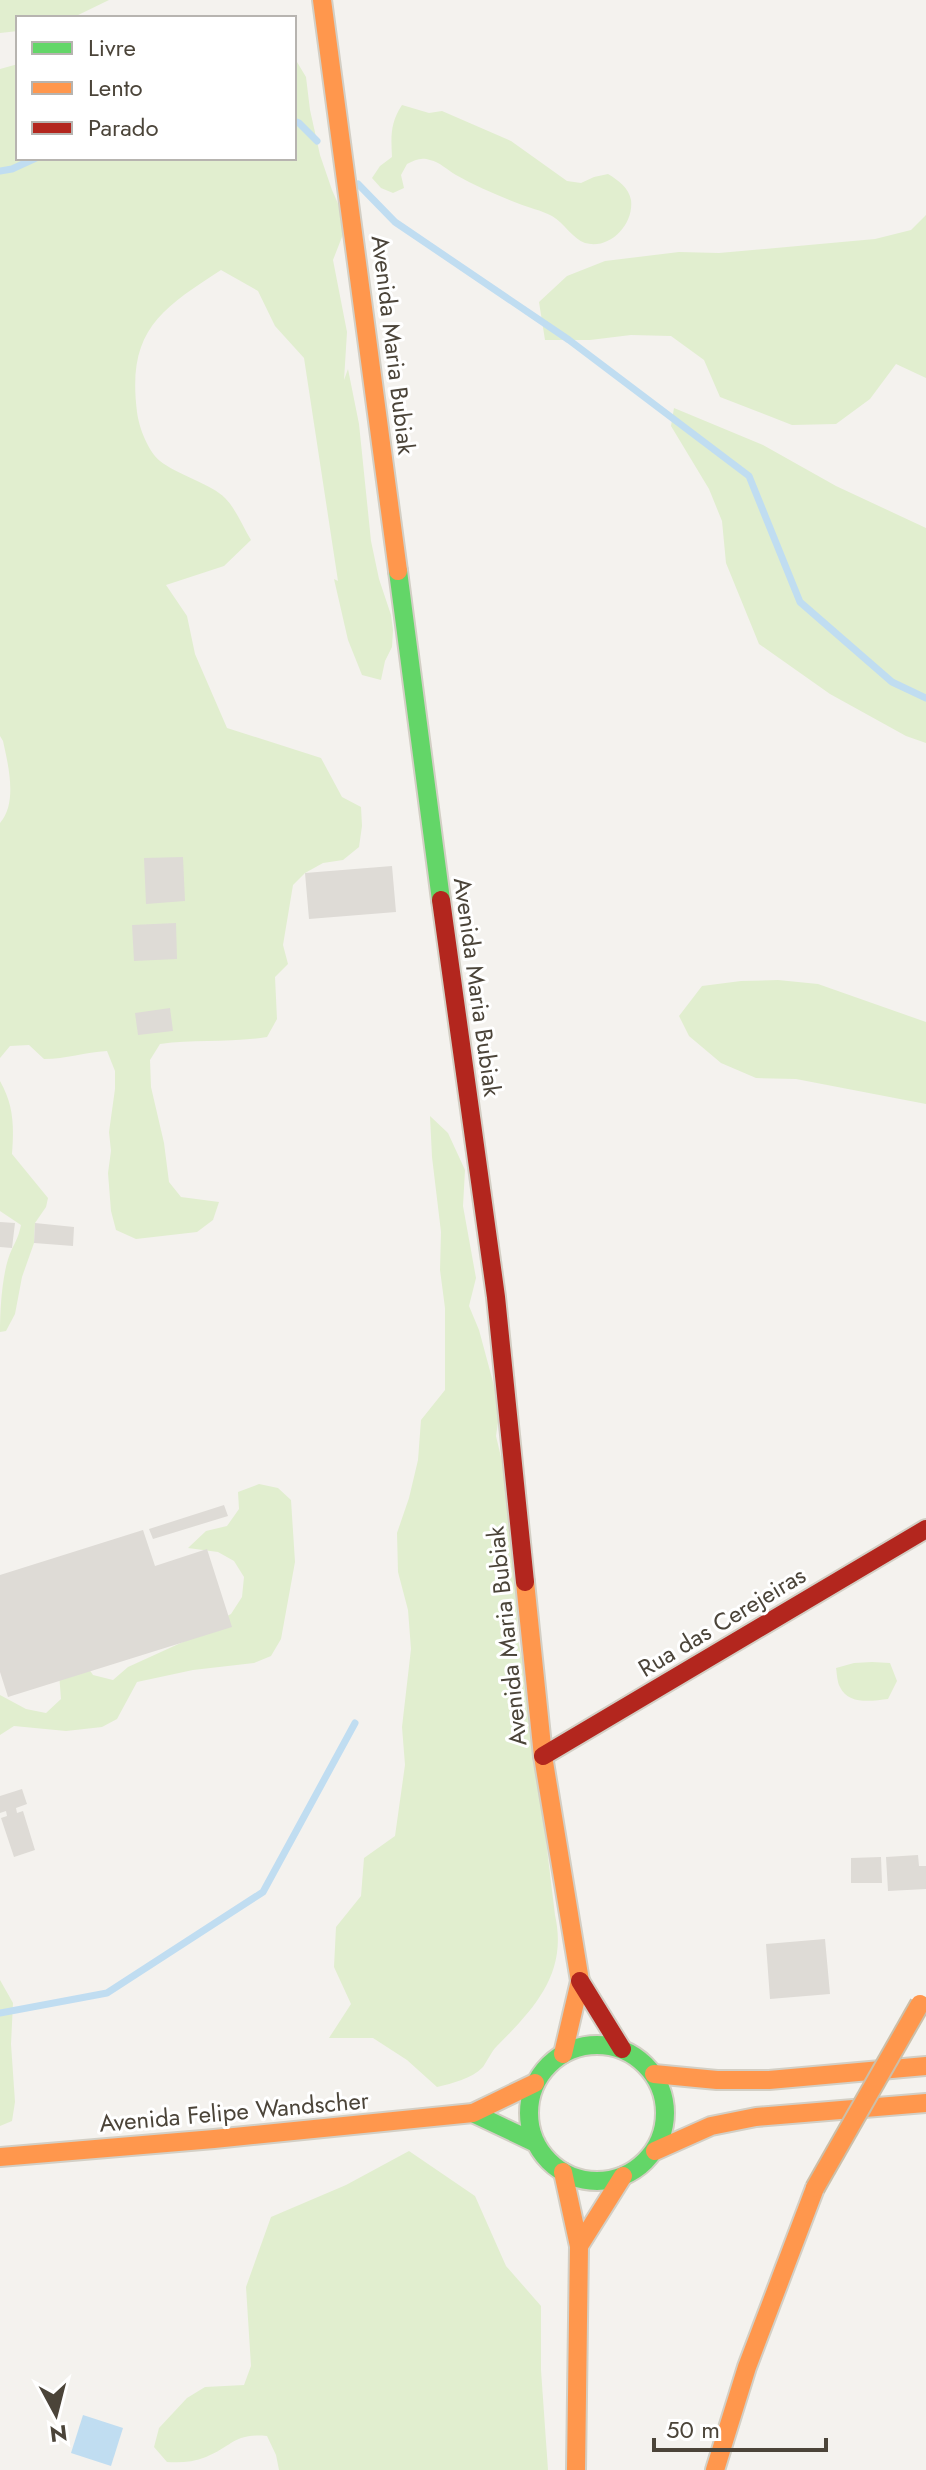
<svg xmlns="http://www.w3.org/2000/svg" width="926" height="2470" font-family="Jost,sans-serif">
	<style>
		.green { fill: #e1eecf }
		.water { fill: #c0ddf1 }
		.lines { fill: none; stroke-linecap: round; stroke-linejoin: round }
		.stream { stroke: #c0ddf1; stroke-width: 7 }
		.building { fill: #dedbd6 }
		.fast-casing { stroke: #d3cfc5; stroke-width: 22 }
		.slow-casing { stroke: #d3cfc5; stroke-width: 22 }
		.jam-casing { stroke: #d3cfc5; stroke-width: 22 }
		.fast { stroke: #63d668; stroke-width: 18 }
		.slow { stroke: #ff974d; stroke-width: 18 }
		.jam { stroke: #b3261e; stroke-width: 18 }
		.slow-bridge-casing { stroke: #ccbfa9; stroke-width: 22; stroke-linecap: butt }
		.slow-bridge { stroke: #ff974d; stroke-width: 18 }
		.labels { text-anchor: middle; stroke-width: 6; stroke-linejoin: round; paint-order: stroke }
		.street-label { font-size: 24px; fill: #4b4439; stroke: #fff }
	</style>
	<rect width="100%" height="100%" fill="#f4f2ee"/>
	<path class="green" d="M0 0H109L72 18H18V31L0 33Z
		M294 57 306 77 310 110 320 155 332 190 347 224 333 260 347 332 344 380 348 369 359 424 371 541 379 579 391 615 393 630 392 647 385 661 381 680 362 675 348 640 334 579 338 581 304 358 275 326 258 291 221 270C159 310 127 332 137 412 139 428 148 451 160 461 176 474 213 485 225 498 236 509 243 527 251 540L224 566 166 585 187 616 195 654 227 728 321 758 342 797 361 807 362 826 359 847 343 860 323 863 305 873 293 885 283 945 288 964 275 977 277 1019 267 1037C231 1043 195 1039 160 1044L150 1060 151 1087 164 1143 169 1182 181 1197 219 1202 213 1220 197 1232 136 1239 116 1230 111 1211 108 1173 111 1151 109 1132 115 1089V1071L107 1051C85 1052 66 1059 44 1059L29 1045 10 1046 0 1058V823C18 803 8 764 3 741L0 736V69L18 64V158H294Z
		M402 105 429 113 442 111 511 141 567 181 581 183 594 177 608 174C618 180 629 188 631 200 634 224 610 250 585 243 573 239 564 223 552 216 541 210 529 208 517 203 497 195 475 186 456 175 447 170 440 162 430 160 421 157 415 160 407 164L401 175 404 188 393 193 381 188 372 178 380 166 392 157C391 137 390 123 402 105Z
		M926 215V378L896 364 870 399 836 424 792 425 720 397 704 360 671 336 631 335 590 340H545L539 302 567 276 605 261 679 252 719 253 875 239 911 230Z
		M674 408 763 445 836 486 926 528V743L906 736 830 694 759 644 726 563 722 521 709 489 671 426Z
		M778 980 818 984 926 1022V1104L796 1079 756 1078 721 1063 689 1036 679 1016 702 986 741 981Z
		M0 1081C14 1106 14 1126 12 1154L48 1198 46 1207 35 1223 34 1243 22 1277 15 1314 6 1331 0 1332C0 1310 2 1269 12 1249 16 1241 19 1235 21 1225L0 1211Z
		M430 1116 448 1133 465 1170 463 1206 476 1278 469 1306 479 1330 500 1408 496 1436 505 1474 517 1600 518 1640 526 1675 555 1915C568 1973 535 2008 497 2046 491 2052 488 2060 483 2067 471 2079 453 2083 437 2087L407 2060 373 2038H329L351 2004 334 1967 336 1927 361 1896 364 1858 395 1836 405 1765 402 1727 411 1649 408 1610 398 1572 397 1533 409 1498 418 1460 421 1420 445 1390V1308L440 1270 441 1232 432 1157Z
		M259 1484 278 1488 291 1500 295 1562 281 1639 271 1656 254 1663 193 1670 137 1682 117 1719 102 1727 66 1731 14 1726 0 1735V1695L26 1709 46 1713 61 1699 58 1660 82 1659 93 1675 113 1680 128 1667 196 1636 214 1623 231 1614 242 1597 244 1577 234 1561 218 1552 188 1548 206 1531 227 1526 239 1509 238 1492Z
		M872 1662 890 1663 897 1681 888 1699C872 1701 848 1705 840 1687 837 1682 837 1673 836 1668L854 1663Z
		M0 1980 13 2003 11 2044 15 2102 12 2121 0 2126Z
		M409 2151 475 2196 506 2266 541 2306V2370L548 2470H279L276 2455 267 2436C234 2433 233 2446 206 2457 193 2462 181 2463 167 2462L154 2447 159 2428 187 2398 205 2387 244 2385 251 2366 246 2287 271 2217 346 2185Z"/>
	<path class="water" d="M83 2415 123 2428 111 2466 71 2453Z"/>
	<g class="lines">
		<path class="stream" d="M294 121 299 123 317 141
			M0 171 12 169 36 158
			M358 184 395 222 569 340 749 476 800 602 892 682 926 698
			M0 2013 107 1993 263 1892 355 1723"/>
	</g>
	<path class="building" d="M183 857 185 901 146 904 144 858Z
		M392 866 396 912 309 919 305 873Z
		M176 923 177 959 134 961 132 925Z
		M170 1008 173 1031 138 1035 135 1013Z
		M0 1222 15 1223 12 1248 0 1247Z
		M35 1223 74 1227 73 1246 34 1243Z
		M224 1505 228 1516 153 1539 149 1529Z
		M143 1530 155 1566 207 1549 232 1627 8 1697 0 1672V1575Z
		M22 1789 27 1804 16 1808 17 1813 23 1811 35 1850 14 1857 1 1818 7 1816 6 1811 0 1813V1796Z
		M918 1855 919 1866H926V1889L888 1891 886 1857Z
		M881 1857 882 1883H851V1858Z
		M825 1939 830 1994 770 1999 766 1944Z"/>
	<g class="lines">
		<g class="fast-casing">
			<path id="fast" d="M398 571 441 900
				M529 2113a68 68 0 1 1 136 0a68 68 0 1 1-136 0Z
				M473 2113 536 2143"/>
		</g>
		<g class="slow-casing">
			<path id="slow" d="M322 0 398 571
				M525 1582 543 1756 580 1981 563 2054
				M654 2074 717 2080H769L926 2066
				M655 2151 711 2126 756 2117 926 2103
				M0 2157 214 2139 473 2113 535 2083
				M563 2172 579 2246 576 2470
				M579 2246 623 2176
				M715 2470 747 2367 815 2188"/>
		</g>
		<g class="jam-casing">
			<path id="jam" d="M441 900 496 1297 525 1582
				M543 1756 926 1529
				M580 1981 622 2049"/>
		</g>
		<use href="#fast" class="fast"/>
		<use href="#slow" class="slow"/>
		<use href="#jam" class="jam"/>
		<g class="slow-bridge-casing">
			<path id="slow-bridge" d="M815 2188 920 2004"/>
		</g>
		<use href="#slow-bridge" class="slow-bridge"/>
	</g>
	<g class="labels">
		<g class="street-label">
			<text transform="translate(393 345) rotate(83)" y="8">Avenida Maria Bubiak</text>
			<text transform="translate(477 987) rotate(82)" y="8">Avenida Maria Bubiak</text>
			<text transform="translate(722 1622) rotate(-31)" y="8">Rua das Cerejeiras</text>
			<text transform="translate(507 1636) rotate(-96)" y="8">Avenida Maria Bubiak</text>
			<text transform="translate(234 2112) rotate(-5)" y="8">Avenida Felipe Wandscher</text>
		</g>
	</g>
	<rect x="16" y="16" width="280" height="144" fill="#ffffff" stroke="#b7b4b0" stroke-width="2"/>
	<rect x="32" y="42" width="40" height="12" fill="#63d668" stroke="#b7b4b0" stroke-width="2"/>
	<text x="88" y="56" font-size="24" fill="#4b4439">Livre</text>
	<rect x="32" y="82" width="40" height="12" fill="#ff974d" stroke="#b7b4b0" stroke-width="2"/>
	<text x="88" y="96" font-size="24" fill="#4b4439">Lento</text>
	<rect x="32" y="122" width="40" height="12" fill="#b3261e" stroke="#b7b4b0" stroke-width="2"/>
	<text x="88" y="136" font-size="24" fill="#4b4439">Parado</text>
	<g transform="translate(56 2414) rotate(173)" stroke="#ffffff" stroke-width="6" paint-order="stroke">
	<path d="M0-6L14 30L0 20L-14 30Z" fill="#4b4439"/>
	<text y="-12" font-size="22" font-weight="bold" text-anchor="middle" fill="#4b4439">N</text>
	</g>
	<path d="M654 2438v12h172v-12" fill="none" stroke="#4b4439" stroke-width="4"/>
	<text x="666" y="2438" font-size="24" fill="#4b4439" stroke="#ffffff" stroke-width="6" paint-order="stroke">50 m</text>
</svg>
